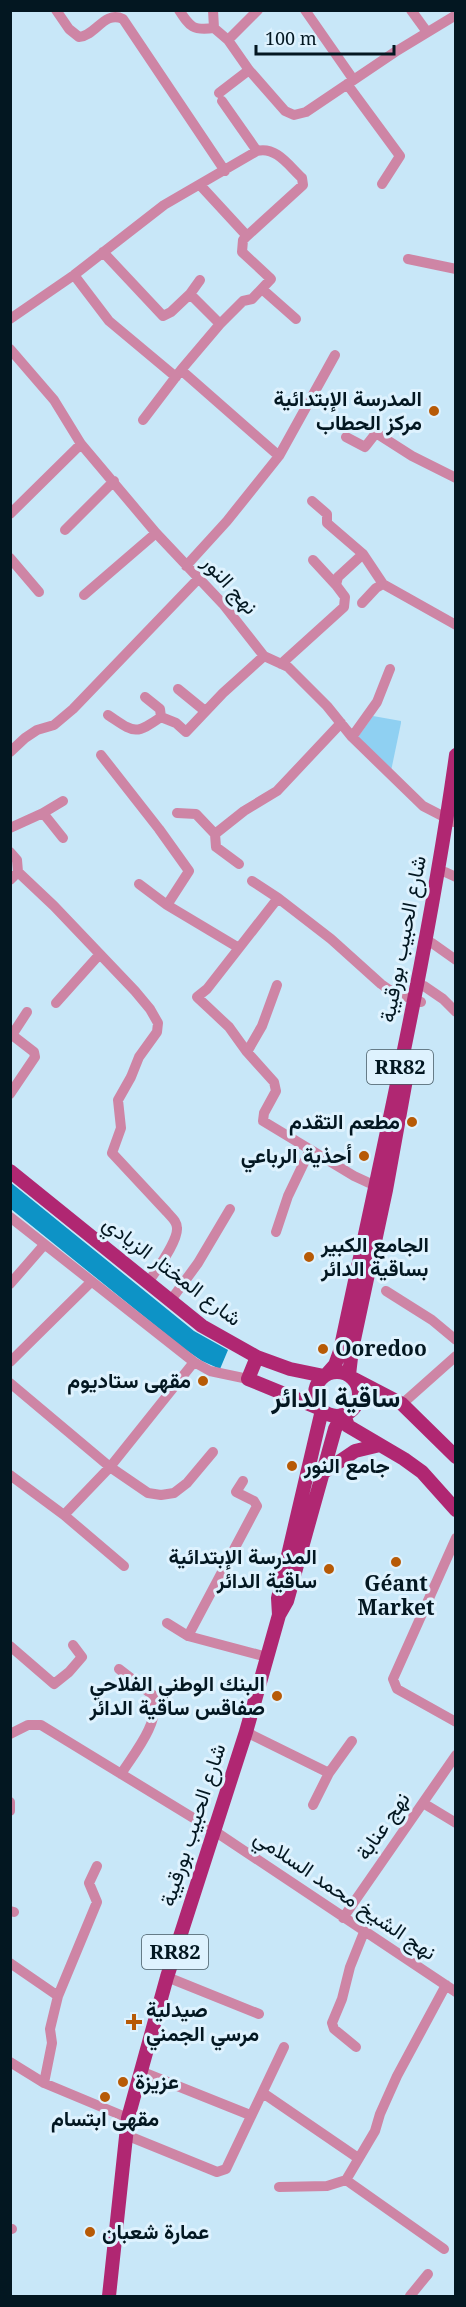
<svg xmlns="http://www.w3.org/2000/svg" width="466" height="2307" font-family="'Noto Serif',Vazirmatn,serif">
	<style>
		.green { fill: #8fd0f2 }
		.water { fill: #0d93c6 }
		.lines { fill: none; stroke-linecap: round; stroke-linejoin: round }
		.minor { stroke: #ce85a5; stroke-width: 10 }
		.major { stroke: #b02772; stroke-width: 14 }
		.poi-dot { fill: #b75a06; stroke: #def2fe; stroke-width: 2 }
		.labels { text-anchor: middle; stroke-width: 6; stroke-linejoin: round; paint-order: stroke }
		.shield { fill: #def2fe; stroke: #455963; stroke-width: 1.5 }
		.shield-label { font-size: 20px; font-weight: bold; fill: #031721 }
		.poi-label { font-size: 21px; font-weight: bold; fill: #031721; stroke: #def2fe; text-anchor: end }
		.street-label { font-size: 21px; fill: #031721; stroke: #def2fe }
		.district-label { font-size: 27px; font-weight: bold; fill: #031721; stroke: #def2fe }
	</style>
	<rect width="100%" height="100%" fill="#c8e7f8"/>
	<path class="green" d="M373 716 401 721V723L391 771 358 737Z"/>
	<path class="water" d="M10 1182 194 1331 228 1350 220 1369 202 1361 183 1348 11 1209Z"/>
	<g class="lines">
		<path class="minor" d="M56 10 69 29 79 37C96 36 104 10 123 19L225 171
			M179 10C190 27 193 31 214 28
			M213 10 214 28 228 40 249 70 285 111 294 115 306 112 395 52 456 15
			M305 10 353 79
			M411 10 427 32
			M228 40 258 10
			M347 84 400 156 382 184
			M219 93 249 70
			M222 101 257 151
			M103 252 163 316 171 312 190 294 220 324
			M408 259 456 269
			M74 275 109 321 176 377
			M262 289 296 319
			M190 294 200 280
			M10 319 74 275 164 205 257 151C276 146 289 166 302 178L303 185 247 236 200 185
			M10 349 54 400 81 444 156 533 223 604 264 656 288 667 327 706 352 737 423 806 454 822
			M181 370 279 456
			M143 420 181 370 220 324 243 301 252 299 271 279 242 252 243 240 247 236
			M346 437 365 447 376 433 412 456 456 478
			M10 514 81 444
			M65 530 114 481
			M363 554 383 584 456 625
			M10 558 39 592
			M313 560 336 585
			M186 566 227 521 279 456 335 355
			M84 595 156 533
			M362 603 376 588 383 584
			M281 664 344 607 345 597 336 585 338 577 363 554 327 523V514L312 501
			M178 689 205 711
			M145 697 160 709 161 717
			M108 715C134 732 134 736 161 717L176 723 186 732 223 693 264 656
			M352 737 377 702 390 669
			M10 752 25 738 37 730 54 725 73 709 199 578
			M101 755 159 829 189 871 167 905 239 948 278 898 331 939 381 984 391 991 421 1002
			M43 813 63 838
			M177 813 196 814 215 834 244 811 277 791 341 723
			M10 828 43 813 63 801
			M215 834 216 847 239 864
			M10 852 17 860 18 872 10 880
			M18 872 54 906 135 991 150 1009 158 1023 157 1032 139 1057 131 1077 118 1100 121 1128 112 1153 167 1212C171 1217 177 1221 177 1228 178 1242 156 1270 148 1283
			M445 872 456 877
			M252 881 278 898
			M139 884 167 905
			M432 943 456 960
			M239 948 207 989 197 997 229 1027 247 1052 274 1082 276 1091 264 1113 263 1121 354 1176 380 1188
			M424 986 443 999 456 1012
			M56 1003 99 955
			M247 1052 262 1026 277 985
			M10 1094 35 1057 34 1052 12 1035 27 1012
			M10 1217 194 1362 210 1371 248 1379
			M276 1232 288 1196 310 1150
			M10 1284 44 1245
			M386 1291 432 1320 456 1340
			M171 1300 198 1263 230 1209
			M10 1362 91 1282
			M10 1383 110 1467 148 1493 161 1495 174 1493 187 1483 213 1452
			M402 1404 456 1356
			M10 1475 64 1515 124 1566
			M64 1515 110 1467 194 1362
			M456 1538 393 1679 397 1689 456 1722
			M167 1623 188 1636 267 1657
			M188 1636 257 1506 254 1501 236 1492 243 1481
			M10 1646 54 1684 69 1672 82 1657 73 1645
			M119 1669 154 1696C160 1723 135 1752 121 1774
			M246 1732 329 1773
			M10 1734 28 1725H41L213 1830 456 1992
			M10 1802V1811
			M423 1803 456 1823
			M313 1805 329 1773 352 1741
			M10 1911 14 1912
			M343 1918 456 1755
			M10 1963 58 1996
			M167 1977 259 2014
			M356 2047 334 2029 332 2023 342 1999 350 1967 364 1932
			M10 2062 44 2083 128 2118
			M140 2071 250 2115
			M44 2083 52 2043 50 2029 58 1996 97 1902 89 1883 97 1866
			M263 2093 358 2158
			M126 2135 217 2172 226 2169 284 2047
			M346 2180 444 2249
			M279 2187 327 2186 346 2180 375 2131 380 2114 397 2076 446 1985
			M10 2229H12
			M410 2296 428 2274"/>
		<path class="major" d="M10 1171 202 1326 257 1357 290 1369 324 1376
			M257 1357 248 1379 321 1409
			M315 1394a22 22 0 1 1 44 0a22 22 0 1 1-44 0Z
			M327 1374 335 1365 340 1351C382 1153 428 955 456 755
			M349 1375 352 1349 386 1190 407 1074
			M354 1379 402 1404 456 1457
			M344 1415 348 1426 404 1459 422 1472 456 1510
			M324 1472 355 1451 380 1445
			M279 1615 287 1601 335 1429 342 1415
			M109 2296 128 2118 167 1977 246 1732 279 1615 278 1598 322 1410"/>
	</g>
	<g class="poi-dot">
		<circle cx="434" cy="411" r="6"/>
		<circle cx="412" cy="1122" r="6"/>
		<circle cx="364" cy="1156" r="6"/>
		<circle cx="309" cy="1257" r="6"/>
		<circle cx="323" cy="1349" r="6"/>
		<circle cx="203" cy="1381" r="6"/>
		<circle cx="292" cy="1466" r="6"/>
		<circle cx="396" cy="1562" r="6"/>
		<circle cx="329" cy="1569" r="6"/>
		<circle cx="277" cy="1696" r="6"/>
		<path d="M131 2013h6v6h6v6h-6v6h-6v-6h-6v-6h6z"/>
		<circle cx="123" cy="2082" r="6"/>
		<circle cx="105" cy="2097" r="6"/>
		<circle cx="90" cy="2232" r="6"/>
	</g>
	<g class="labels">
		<g class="shield">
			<rect x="367" y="1050" width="66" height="34" rx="4.5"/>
			<rect x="142" y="1935" width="66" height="34" rx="4.5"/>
		</g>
		<g class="shield-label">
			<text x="400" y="1074">RR82</text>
			<text x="175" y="1959">RR82</text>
		</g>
		<g class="poi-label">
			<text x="422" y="406">المدرسة الإبتدائية<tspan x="422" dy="24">مركز الحطاب</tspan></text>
			<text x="400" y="1129">مطعم التقدم</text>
			<text x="352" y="1163">أحذية الرباعي</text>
			<text x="321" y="1252" text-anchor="start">الجامع الكبير<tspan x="321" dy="24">بساقية الدائر</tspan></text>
			<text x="335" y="1356" text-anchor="start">Ooredoo</text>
			<text x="191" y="1388">مقهى ستاديوم</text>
			<text x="304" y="1473" text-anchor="start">جامع النور</text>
			<text x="317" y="1564">المدرسة الإبتدائية<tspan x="317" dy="24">ساقية الدائر</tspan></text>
			<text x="396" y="1591" text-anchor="middle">Géant<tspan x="396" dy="24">Market</tspan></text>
			<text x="265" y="1691">البنك الوطني الفلاحي<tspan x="265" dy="24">صفاقس ساقية الدائر</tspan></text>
			<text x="146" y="2017" text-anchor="start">صيدلية<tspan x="146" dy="24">مرسي الجمني</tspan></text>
			<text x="135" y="2089" text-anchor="start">عزيزة</text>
			<text x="105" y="2126" text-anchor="middle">مقهى ابتسام</text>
			<text x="102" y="2239" text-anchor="start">عمارة شعبان</text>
		</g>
		<g class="street-label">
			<text transform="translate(230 585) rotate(48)" y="7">نهج النور</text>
			<text transform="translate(403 939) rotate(-79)" y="7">شارع الحبيب بورقيبة</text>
			<text transform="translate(172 1271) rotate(37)" y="7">شارع المختار الزيادي</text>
			<text transform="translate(193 1825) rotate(-72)" y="7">شارع الحبيب بورقيبة</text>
			<text transform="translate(383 1826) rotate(-55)" y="7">نهج عنابة</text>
			<text transform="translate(345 1895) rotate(34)" y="7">نهج الشيخ محمد السلامي</text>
		</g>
		<g class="district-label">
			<text x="336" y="1407">ساقية الدائر</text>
		</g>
	</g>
	<rect width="466" height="2307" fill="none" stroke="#031721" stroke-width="24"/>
	<path d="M256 45v9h138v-9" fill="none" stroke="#031721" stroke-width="3"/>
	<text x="265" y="45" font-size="18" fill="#031721" stroke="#def2fe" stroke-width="4.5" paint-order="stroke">100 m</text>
</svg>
